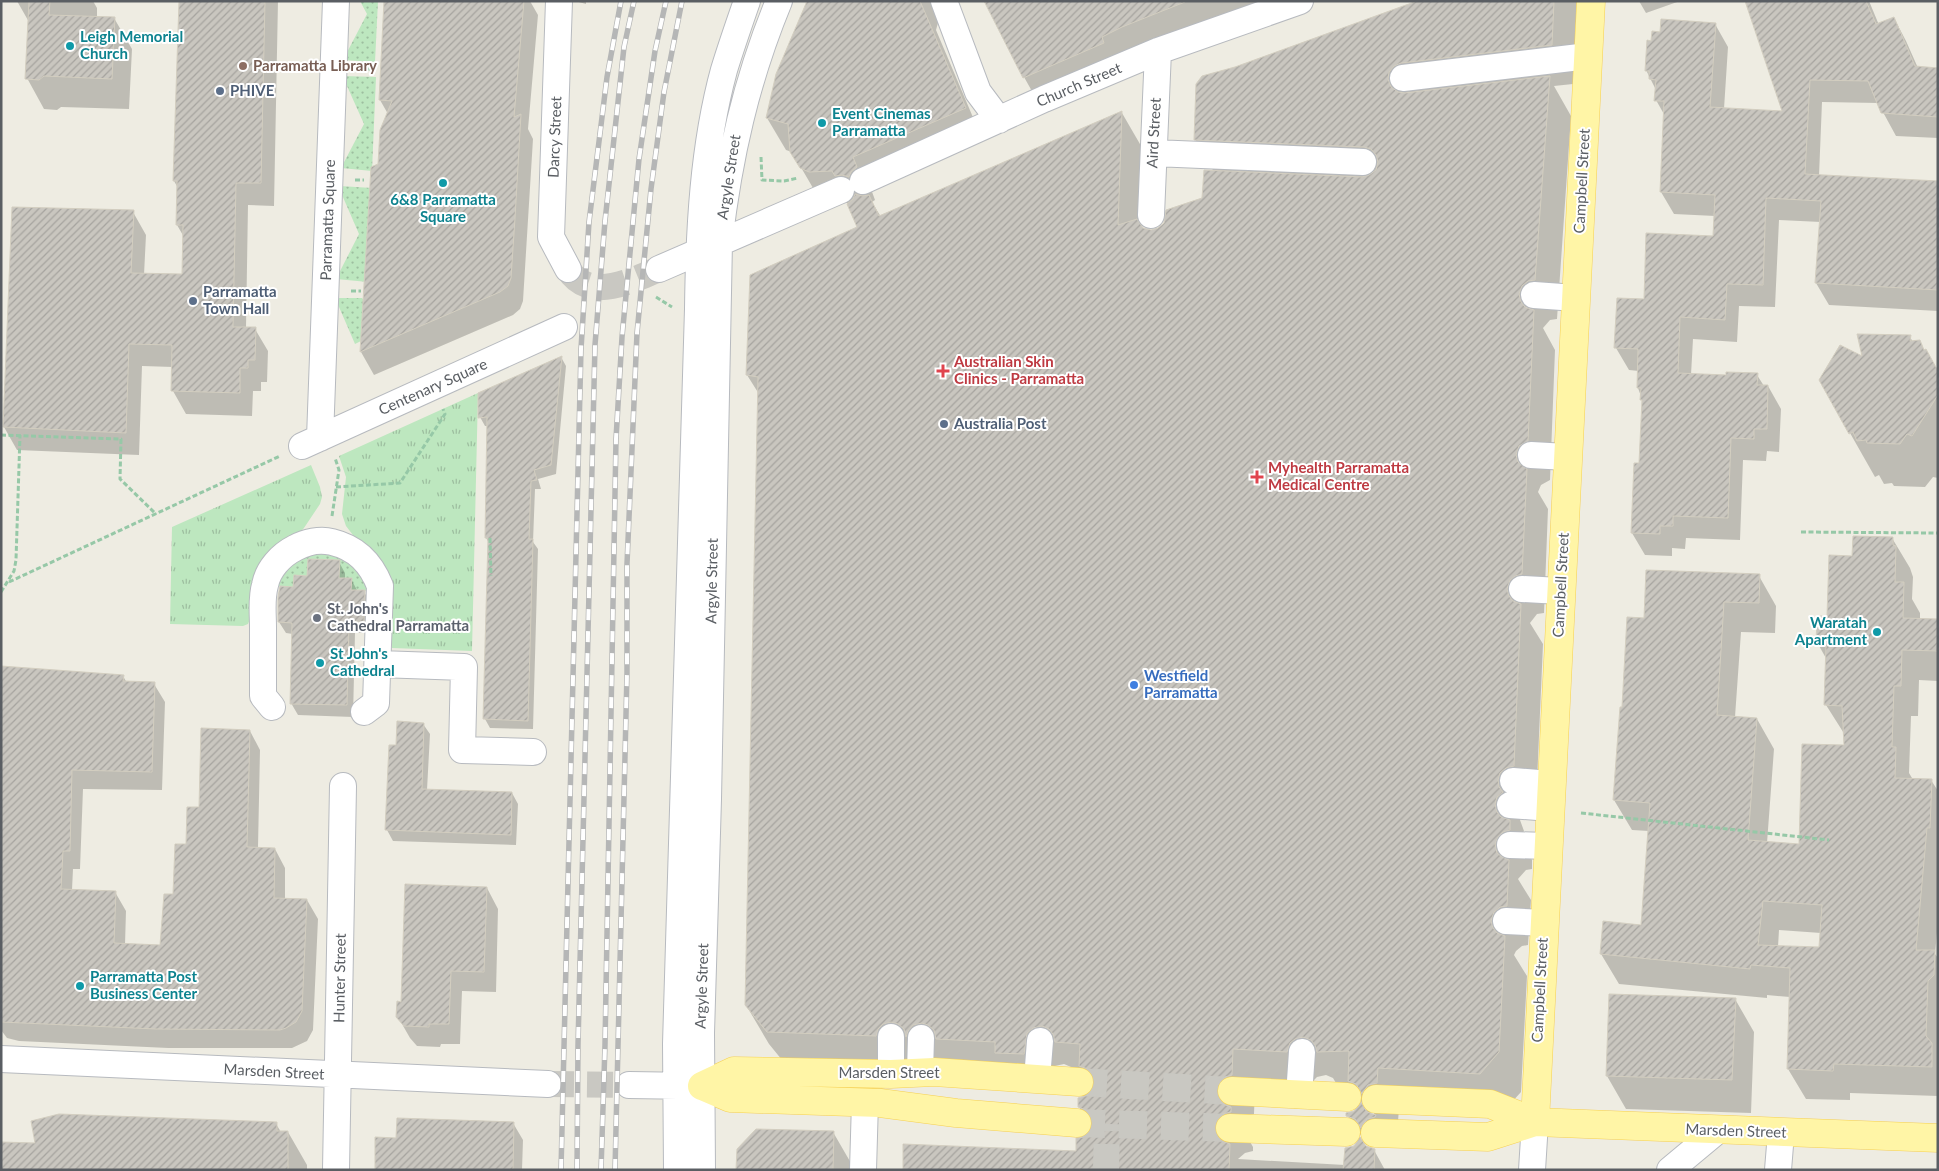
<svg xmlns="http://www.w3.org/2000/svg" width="1939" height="1171" font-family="Lato,sans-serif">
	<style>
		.park { fill: url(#park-tufts) }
		.garden { fill: url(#garden-dots) }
		.shadow { fill: #0003; fill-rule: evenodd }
		.building { fill: url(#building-hatch); stroke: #d3cec0; fill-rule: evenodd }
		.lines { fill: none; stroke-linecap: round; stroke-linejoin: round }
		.minor-tunnel { stroke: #c9c8c2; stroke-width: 26; stroke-dasharray: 26 13; stroke-linecap: butt }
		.major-tunnel { stroke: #c9c8c2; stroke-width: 28; stroke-dasharray: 28 14; stroke-linecap: butt }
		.minor-casing { stroke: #b7babf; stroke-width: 28 }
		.major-casing { stroke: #f6d053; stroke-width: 29 }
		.path { stroke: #96c8a7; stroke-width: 3; stroke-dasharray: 5 2.5; stroke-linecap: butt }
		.minor { stroke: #fff; stroke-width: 26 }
		.major { stroke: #fff5a6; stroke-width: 28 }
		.rail-casing { stroke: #b5b6b6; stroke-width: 5.5 }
		.rail { stroke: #fff; stroke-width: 4; stroke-dasharray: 11; stroke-linecap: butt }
		.culture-dot { fill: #0f9aa8; stroke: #fff; stroke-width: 2 }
		.education-dot { fill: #8d6e63; stroke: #fff; stroke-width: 2 }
		.service-dot { fill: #5c6f8a; stroke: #fff; stroke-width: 2 }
		.health-dot { fill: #e0444e; stroke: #fff; stroke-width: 2 }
		.worship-dot { fill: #6b7280; stroke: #fff; stroke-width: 2 }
		.shop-dot { fill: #3f7fe0; stroke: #fff; stroke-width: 2 }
		.labels { text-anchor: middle; stroke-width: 4; stroke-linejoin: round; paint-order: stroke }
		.culture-label { font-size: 15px; font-weight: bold; fill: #0d838f; stroke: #fff; text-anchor: start }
		.education-label { font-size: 15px; font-weight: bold; fill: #785e54; stroke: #fff; text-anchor: start }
		.street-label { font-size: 15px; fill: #5a5e63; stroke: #fff }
		.service-label { font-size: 15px; font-weight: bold; fill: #4e5e75; stroke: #fff; text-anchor: start }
		.health-label { font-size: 15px; font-weight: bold; fill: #be3a42; stroke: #fff; text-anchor: start }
		.worship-label { font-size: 15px; font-weight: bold; fill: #5b616d; stroke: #fff; text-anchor: start }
		.shop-label { font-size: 15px; font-weight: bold; fill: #366cbe; stroke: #fff; text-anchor: start }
	</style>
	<defs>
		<pattern id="park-tufts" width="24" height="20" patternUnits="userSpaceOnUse" patternTransform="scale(1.25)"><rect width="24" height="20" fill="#bde7bf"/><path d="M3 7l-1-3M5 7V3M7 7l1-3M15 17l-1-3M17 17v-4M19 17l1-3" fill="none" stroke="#9dbe9f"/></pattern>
		<pattern id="garden-dots" width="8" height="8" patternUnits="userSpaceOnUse" patternTransform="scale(1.25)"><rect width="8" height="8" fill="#bde7bf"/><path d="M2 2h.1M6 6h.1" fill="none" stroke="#9dbe9f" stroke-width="1.8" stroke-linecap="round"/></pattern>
		<pattern id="building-hatch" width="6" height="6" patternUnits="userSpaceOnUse" patternTransform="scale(1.25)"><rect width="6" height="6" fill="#c9c6bf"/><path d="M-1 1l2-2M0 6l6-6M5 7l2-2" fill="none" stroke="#a6a49f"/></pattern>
	</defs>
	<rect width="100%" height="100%" fill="#eeece2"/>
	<path class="park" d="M478 393 472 651 392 648V586L346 526 342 514 346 477 339 456Z
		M311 465 320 487 322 497 320 504 304 528 273 561 248 624 243 626 170 624 172 527Z"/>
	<path class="garden" d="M360 1H378L375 62 343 60 367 14Z
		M344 76 376 77 372 171 341 168 364 124 343 77Z
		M340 186 372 188 368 282 336 279 359 234 339 188Z
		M337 298H362L366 303 367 338 355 344 336 300Z
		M311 550 346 555 371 591 351 590 352 578H339V560L308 559 307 576 294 575 293 587 273 586 281 574Z"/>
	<path class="shadow" d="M17 1H93L97 8V18H114L132 49 129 109 61 107 57 110 44 109 27 78 29 22Z
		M180 1H278L274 206 248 205 246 328 255 329 268 351 267 382H261V391H253L252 416 186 414 173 391V367L142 366 139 455 17 450 4 427 133 212 146 235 144 275 183 276 184 237 177 225 178 188 174 181Z
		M385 1H530L538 15 528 129 533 139 523 301 520 309 513 315 374 375 361 352 372 168 380 165 388 114 380 100Z
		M575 1H586V4Z
		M809 1H944L936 30 983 141 871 189 875 200 872 202 881 217 1122 113 1144 151 1141 227 1151 231 1159 229 1204 199 1214 172 1195 139 1236 68 1423 1H1577L1573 84 1554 86 1571 116 1557 319 1550 320 1543 328 1555 350 1550 480 1541 485 1538 492 1548 509 1544 613 1537 614 1530 623 1543 644 1536 805 1522 812 1520 820 1524 831 1519 838 1532 860V869L1526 870 1518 879 1531 900 1528 945 1522 946 1516 951 1514 955 1527 976 1521 1092 1502 1113 1399 1107 1398 1122 1366 1136 1358 1134 1348 1116 1355 1112 1362 1103 1354 1090H1340L1333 1078 1326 1075 1317 1077 1312 1082 1255 1087 1254 1114 1248 1115 1240 1124 1253 1147V1151L1245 1153 1238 1159 1345 1165 1366 1147 1374 1150 1385 1170H904L1077 1152 1085 1138 1092 1130 1079 1107 1094 1089 1089 1081H1079L1071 1067 1064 1064 1055 1066 1049 1072 791 1071 769 1044 746 1005 759 394 747 375 859 227 848 203 828 204 820 200 792 152 786 150 767 118ZM1369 1104 1375 1115H1372L1367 1106Z
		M987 1H1272L1038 102 1024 77Z
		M1639 1H1680L1646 13Z
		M1746 1H1869L1879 25 1894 18 1906 41 1918 68 1938 69V138L1896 136 1878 103 1822 102 1819 176 1938 182V311L1829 305 1816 283 1821 222 1779 220 1775 307 1739 306 1737 342 1693 339 1691 375 1727 377 1757 375 1764 386H1768L1781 409 1779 452 1767 451 1766 461 1743 460 1740 540 1686 538 1685 549 1672 548V556L1645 555 1632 533 1640 464 1643 402 1638 388 1639 371 1629 370 1616 348 1645 300 1714 237 1715 216 1674 214 1661 192 1665 116 1656 100V90L1646 70 1652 42 1661 33 1715 24 1728 47 1724 109 1784 112Z
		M1910 337 1913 342H1919L1938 371V478L1933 477 1925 487 1894 486 1892 483 1884 484 1879 475 1875 477 1850 433 1864 359Z
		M561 357 566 366 556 474 538 479 541 489H535L533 542 538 549 533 729 490 728 485 719 489 543 486 538 488 426H485L480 417Z
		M1892 538 1910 568 1913 577 1912 599 1920 613V620H1938V681L1919 680 1918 716H1911L1909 773 1912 778 1931 780 1938 791V922L1935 954 1938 958V1096L1850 1093V1100L1806 1099 1788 1069 1790 997 1767 995V998L1619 984 1601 954 1642 926 1649 831 1632 830 1614 800 1623 708 1645 619 1759 576 1776 606 1775 633 1741 632 1735 717 1757 719 1774 749 1767 843 1800 845 1845 747V735L1826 705 1827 660 1818 644 1853 557ZM1779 930 1821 933 1820 948 1778 947Z
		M339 562 345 573V579H351L358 592H364L371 603 370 633H355L353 717 298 715 291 703 293 634 286 633 279 622 295 588 308 577Z
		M1 668 123 676 127 683 154 684 165 702 162 790 83 789 80 869H73L72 890 115 892 126 911 125 945 161 946 187 846 200 809 250 731 260 750 258 848 275 849 285 868V899L307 900 318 919 313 1030 307 1041 292 1048H168L19 1041 7 1038 1 1030Z
		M423 724 430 734 427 790 512 793 518 804 516 845 393 841 387 830 391 746 397 747Z
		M487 888 498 909 496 992 462 991 460 1044H441L440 1047 417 1046 410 1038 398 1017Z
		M1735 999 1754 1032 1751 1113 1626 1109 1607 1076Z
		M513 1123 523 1140 522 1170H376L397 1139Z
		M276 1124 281 1132H288L307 1165V1170H1L36 1144Z
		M833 1132 855 1170H737Z"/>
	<path class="building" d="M29 1H50L49 15 115 17 112 79 44 76 39 80 25 79Z
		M179 1H265L261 183H236L233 327H256L255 360H248V368H240V393L171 391 172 345 129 344 126 433 3 427 12 207 134 210 131 273 182 274 183 225H176L177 181H173Z
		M384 1H524L514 117 521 114 515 218 511 278 508 286 500 292 360 352 371 167 378 164 380 130 392 101 379 100Z
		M807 1H920L966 108 853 157 857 167 851 172 849 177 842 175 835 176 832 171 809 172 800 168 790 152 788 124 766 118 776 74Z
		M984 1H1185V2L1122 27 1102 37 1104 43 1023 78Z
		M1417 1H1554L1552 45 1401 63 1394 66 1389 72 1388 79 1391 87 1398 92 1405 93 1550 76 1535 280 1528 281 1522 286 1519 294 1521 302 1525 307 1534 310 1528 441 1519 446 1516 455 1518 462 1527 469 1522 574 1515 576 1510 580 1507 589 1509 596 1513 601 1521 604 1514 766 1506 768 1500 773 1498 780 1499 787 1503 792 1497 797 1495 804 1497 812 1501 817 1510 820V830L1503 832 1498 837 1495 844 1497 853 1502 857 1509 860 1507 906 1500 907 1494 912 1491 921 1493 928 1497 933 1505 936 1499 1052 1480 1074 1378 1068 1377 1083 1368 1085 1362 1094 1356 1084 1348 1081 1349 1051 1317 1052 1315 1045 1311 1040 1303 1037 1295 1039 1290 1043 1287 1052 1233 1049 1232 1075 1225 1077 1219 1082 1216 1091 1218 1098 1223 1104 1231 1107V1112L1222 1114 1217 1120 1214 1127 1216 1136 1222 1141 1230 1144 1229 1170H903V1144L1076 1151V1138L1084 1137 1090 1132 1093 1124 1091 1116 1086 1110 1078 1107V1098L1085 1096 1092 1091 1095 1083 1093 1075 1088 1069 1079 1066 1080 1044 1055 1042 1053 1034 1049 1029 1042 1026 1033 1028 1027 1033 1024 1054 995 1053V1042L936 1039 934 1030 928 1025 922 1023 913 1025 908 1031 906 1037 904 1029 898 1024 891 1022 883 1024 878 1029 876 1036 767 1032 745 1005 758 377 746 375 750 275 857 227 847 204 853 199 855 194 862 196 869 195 879 216 1122 111 1118 225 1137 219 1143 228 1151 230 1158 228 1164 223 1166 210 1202 198 1204 170 1362 177 1369 175 1376 170 1378 162 1376 155 1371 149 1364 147 1194 140 1196 84 1202 76 1235 67Z
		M1745 1H1866L1876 24 1894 17 1915 66 1938 68V117L1881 113 1868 81 1810 80 1805 174 1938 181V290L1815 283 1821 201 1766 198 1763 285 1727 284 1725 320 1680 317 1678 373 1726 375V372L1758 373 1757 385H1768L1767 429H1754V439L1731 438 1728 518 1673 516V526H1660V534L1631 533 1634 463H1639L1642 400H1640L1641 388H1637L1638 349 1614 348 1617 298 1644 299 1646 233 1713 236 1715 195 1660 192 1664 101H1654L1656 80 1649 79V71H1645L1647 40 1651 41 1652 31 1660 32 1661 19 1716 23 1710 107 1782 111Z
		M1857 334 1911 335 1910 341 1920 340 1924 350 1926 349 1938 371V395L1912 436 1907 434 1900 444 1867 443 1866 440 1857 441 1853 432 1849 434 1819 380 1840 345 1862 356Z
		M562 356 551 465 534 470 537 480 531 481 529 539H533L528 721 483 719 488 538H485L487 417 478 418V393Z
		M1853 536 1893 537V545L1896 546 1895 582H1904L1903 618 1938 619V651L1902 650 1901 686H1894L1892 747H1896L1895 778 1932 779 1930 828H1927L1916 950H1935L1934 975 1928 981 1926 1036 1932 1043V1067L1834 1064 1833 1071 1787 1069 1790 968 1751 965 1750 969 1600 954 1603 921 1641 925 1650 803 1613 800 1620 707H1622L1627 617 1644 618 1646 570 1760 574 1759 603 1724 602 1717 715 1757 718 1748 840 1799 844 1802 744 1844 745 1842 706 1824 705 1826 645H1816L1817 616H1827L1829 555 1852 556ZM1763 901 1822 905 1819 947 1758 945Z
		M308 559 340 560 339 578H352L351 590H365L364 622H349L347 705 290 704 292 623 278 622V597L280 586 293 587 294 575 307 576Z
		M1 666 124 675 123 681 155 682 152 772 72 770 70 851H63L61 889 116 891 114 943 160 945 164 894H173L175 844H186L187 807H199L201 728 250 730 247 847 275 848 274 898 307 899 302 1011 296 1022 286 1028 280 1030 156 1029 1 1022Z
		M397 721 424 723 422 789 512 792 511 835 385 830 389 745H396Z
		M405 884 487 887 484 972 451 971 449 1024H429V1027L404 1026 396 1017 397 1001 401 1002Z
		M1609 994 1736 998 1732 1080 1606 1076Z
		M1361 1102 1367 1112 1376 1115 1375 1117 1367 1119 1361 1128 1355 1119 1346 1116V1113L1354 1111Z
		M59 1114 277 1122V1131H288V1170H1V1142L35 1143 31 1121Z
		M397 1118 514 1122 513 1170H375V1137L396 1138Z
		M756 1129 834 1131 833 1170H736L737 1149Z
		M1360 1137 1366 1146 1375 1149 1374 1170H1343L1345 1148 1354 1146Z"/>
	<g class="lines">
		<path class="minor-tunnel" d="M568 269C589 303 631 281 659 269
			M548 1084 629 1085
			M1106 1170 1107 1124"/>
		<path class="major-tunnel" d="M1079 1082 1232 1091
			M1077 1123 1230 1128"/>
		<g class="minor-casing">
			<path id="minor" d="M559 1 551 237 568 269
				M944 1 978 92 999 120
				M1403 78 1588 56
				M1154 153 1363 162
				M863 181 1044 99 1158 51 1300 1
				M1151 215 1158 51
				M659 269 841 190
				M1534 295 1576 298
				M320 438 336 1
				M302 446 564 327
				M1531 455 1567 457
				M1522 589 1560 591
				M379 664 464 667 462 750 533 752
				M272 707 263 696C263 673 263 650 263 627 263 613 261 599 265 585 268 569 281 555 295 548 306 542 320 539 332 542 357 548 371 563 380 586L376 703 364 712
				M1513 781 1551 784
				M1510 805 1550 808
				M1510 845 1548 846
				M1506 921 1544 923
				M1 1059 548 1084
				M920 1072 921 1038
				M891 1074V1037
				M1037 1079 1040 1041
				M629 1085 694 1086
				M1299 1095 1302 1052
				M336 1170 343 786
				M677 1170 676 1044 698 309C699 230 703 147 724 70 731 47 739 24 747 1
				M702 1170 701 1033 708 799 719 242C729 157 746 81 779 1
				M863 1170 865 1102
				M1532 1170 1535 1122
				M1670 1170 1718 1130
				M1778 1170 1781 1133"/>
		</g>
		<g class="major-casing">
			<path id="major" d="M702 1086 734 1071 891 1074 934 1072 1079 1082
				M702 1086 730 1098 880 1103 956 1113 1077 1123
				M1232 1091 1347 1097
				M1376 1099 1490 1104 1535 1122 1938 1138
				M1535 1122 1591 1
				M1230 1128 1346 1132
				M1375 1133 1488 1137 1535 1122"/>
		</g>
		<path class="path" d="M359 69H371
			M761 157 762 180 784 181 798 178
			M355 180H364
			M351 291H361
			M656 297 672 307
			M1 435 121 439 120 479 156 514
			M336 487 400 483 445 414 443 409
			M332 516 339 470 335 458
			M1801 532 1938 533
			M490 538 491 576
			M9 582 280 456
			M1 592 14 571 16 560 20 435
			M1581 813 1829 840"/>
		<use href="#minor" class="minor"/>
		<use href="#major" class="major"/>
		<g class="rail-casing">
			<path id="rail" d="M561 1170 581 349 589 222 607 77 621 1
				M577 1170 578 1045 595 345 605 221 624 47 634 1
				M601 1170 605 1045 616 439 622 337 639 159 655 51 666 1
				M615 1170 627 673V564L637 333 651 189 664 92 682 1"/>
		</g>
		<use href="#rail" class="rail"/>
	</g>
	<g class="culture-dot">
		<circle cx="70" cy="46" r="5"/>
		<circle cx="822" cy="123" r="5"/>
		<circle cx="443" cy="183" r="5"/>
		<circle cx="1877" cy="632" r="5"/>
		<circle cx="320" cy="663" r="5"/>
		<circle cx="80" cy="986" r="5"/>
	</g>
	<circle class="education-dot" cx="243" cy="66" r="5"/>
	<g class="service-dot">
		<circle cx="220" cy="91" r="5"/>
		<circle cx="193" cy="301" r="5"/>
		<circle cx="944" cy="424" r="5"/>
	</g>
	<g class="health-dot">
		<path d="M940.5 363.5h5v5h5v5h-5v5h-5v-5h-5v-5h5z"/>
		<path d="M1254.5 469.5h5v5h5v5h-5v5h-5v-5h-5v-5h5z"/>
	</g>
	<circle class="worship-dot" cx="317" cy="618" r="5"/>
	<circle class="shop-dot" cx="1134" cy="685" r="5"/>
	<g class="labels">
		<g class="culture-label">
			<text x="80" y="42">Leigh Memorial<tspan x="80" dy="17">Church</tspan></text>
			<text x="832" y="119">Event Cinemas<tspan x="832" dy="17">Parramatta</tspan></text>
			<text x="443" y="205" text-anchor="middle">6&amp;8 Parramatta<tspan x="443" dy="17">Square</tspan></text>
			<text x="1867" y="628" text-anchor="end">Waratah<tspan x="1867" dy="17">Apartment</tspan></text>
			<text x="330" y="659">St John's<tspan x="330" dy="17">Cathedral</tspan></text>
			<text x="90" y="982">Parramatta Post<tspan x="90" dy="17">Business Center</tspan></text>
		</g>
		<g class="education-label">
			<text x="253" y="71">Parramatta Library</text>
		</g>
		<g class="street-label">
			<text transform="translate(1079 85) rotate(-23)" y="5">Church Street</text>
			<text transform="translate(1154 133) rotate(-87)" y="5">Aird Street</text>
			<text transform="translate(555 137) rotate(-88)" y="5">Darcy Street</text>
			<text transform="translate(729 177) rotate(-81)" y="5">Argyle Street</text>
			<text transform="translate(1582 181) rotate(-87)" y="5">Campbell Street</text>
			<text transform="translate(328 220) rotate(-88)" y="5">Parramatta Square</text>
			<text transform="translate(433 387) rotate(-24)" y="5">Centenary Square</text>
			<text transform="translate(712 581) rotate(-89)" y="5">Argyle Street</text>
			<text transform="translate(1561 585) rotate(-87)" y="5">Campbell Street</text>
			<text transform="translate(340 978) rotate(-89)" y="5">Hunter Street</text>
			<text transform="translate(702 986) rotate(-88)" y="5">Argyle Street</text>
			<text transform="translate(1540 990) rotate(-87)" y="5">Campbell Street</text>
			<text transform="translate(274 1072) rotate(3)" y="5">Marsden Street</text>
			<text x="889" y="1078">Marsden Street</text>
			<text transform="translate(1736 1131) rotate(2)" y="5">Marsden Street</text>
		</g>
		<g class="service-label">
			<text x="230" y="96">PHIVE</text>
			<text x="203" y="297">Parramatta<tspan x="203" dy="17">Town Hall</tspan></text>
			<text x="954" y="429">Australia Post</text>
		</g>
		<g class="health-label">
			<text x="954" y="367">Australian Skin<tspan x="954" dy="17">Clinics - Parramatta</tspan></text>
			<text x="1268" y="473">Myhealth Parramatta<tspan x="1268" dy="17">Medical Centre</tspan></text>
		</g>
		<g class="worship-label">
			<text x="327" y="614">St. John's<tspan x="327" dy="17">Cathedral Parramatta</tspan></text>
		</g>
		<g class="shop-label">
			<text x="1144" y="681">Westfield<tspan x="1144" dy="17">Parramatta</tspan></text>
		</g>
	</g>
	<rect width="1939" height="1171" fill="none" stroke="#5a5e63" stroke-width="5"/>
</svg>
